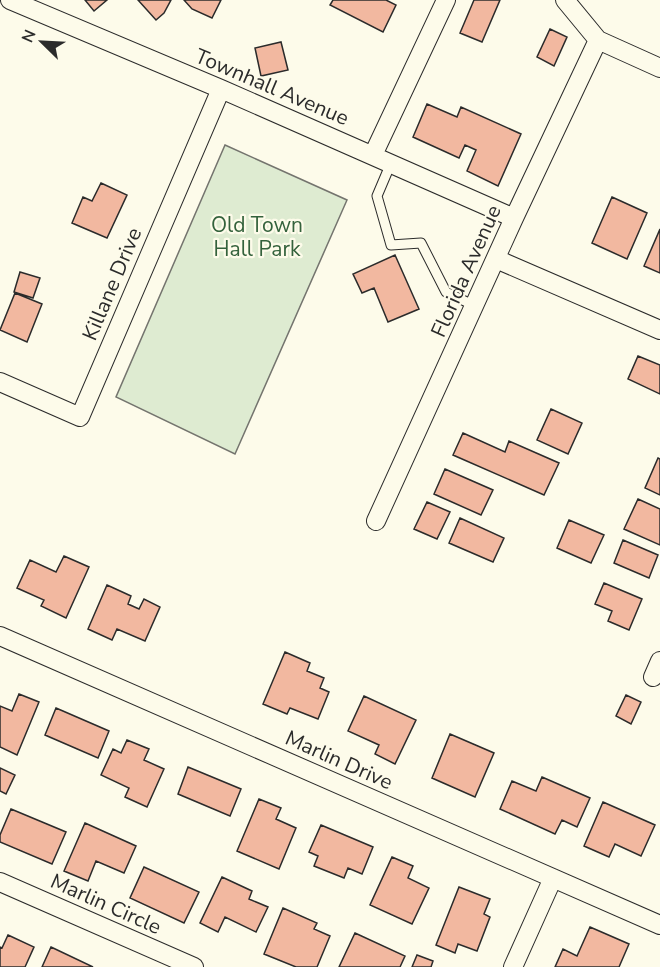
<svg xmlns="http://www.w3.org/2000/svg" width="660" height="967" font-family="'Nunito Sans',sans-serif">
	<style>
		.green { fill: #deebd1; stroke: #74746e; stroke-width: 1.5 }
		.building { fill: #f2b8a0; stroke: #2b2b2b; stroke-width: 1.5 }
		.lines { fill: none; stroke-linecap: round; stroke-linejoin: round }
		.lane-casing { stroke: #2b2b2b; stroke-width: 11 }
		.street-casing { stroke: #2b2b2b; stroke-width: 20 }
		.lane { stroke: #fdfbea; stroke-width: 9 }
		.street { stroke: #fdfbea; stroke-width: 18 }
		.labels { text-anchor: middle; stroke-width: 4.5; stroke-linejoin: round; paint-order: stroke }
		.street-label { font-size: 21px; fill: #2b2b2b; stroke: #fdfbea }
		.park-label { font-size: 21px; fill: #34623c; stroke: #fdfbea }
	</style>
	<rect width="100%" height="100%" fill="#fdfbea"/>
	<path class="green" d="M225 145 347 200 235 454 116 397Z"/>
	<path class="building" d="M85 0H107L94 11Z
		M138 0H171L164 13 156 20Z
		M184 0H221L212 18 192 9Z
		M333 0H386L396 5 383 32 330 5Z
		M474 0H500L482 42 460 33Z
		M550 29 567 37 554 66 537 57Z
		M281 42 288 70 261 76 255 48Z
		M427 104 457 117 461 107 521 134 498 186 467 171 476 150 465 145 459 158 413 137Z
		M101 183 127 195 107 238 72 223 83 197 92 201Z
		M612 197 647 213 627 259 592 243Z
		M660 229V273L644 266Z
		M395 255 419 309 388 322 374 288 362 293 353 274Z
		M20 272 40 278 33 298 14 292Z
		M15 293 42 304 27 342 0 330Z
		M638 356 660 365V394L628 379Z
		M551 409 582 423 568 454 537 440Z
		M463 433 505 452 509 441 559 463 544 495 453 455Z
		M658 458 660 459V495L645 488Z
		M445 469 493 490 481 515 434 494Z
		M638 499 660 509V545L624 529Z
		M427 502 450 512 437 539 414 529Z
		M460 518 504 538 493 562 449 543Z
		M569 520 604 535 591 563 557 548Z
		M623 540 658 555 649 578 614 563Z
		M64 556 89 567 66 618 41 606 44 600 17 588 30 560 56 572Z
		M604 583 642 599 629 630 608 621 612 611 595 604Z
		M107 585 131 596 128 604 139 609 144 599 160 607 145 641 117 629 112 640 88 629Z
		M285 652 310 663 307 671 324 678 320 688 329 692 318 719 290 708 287 714 263 704Z
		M19 694 39 702 17 755 0 747V706L12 711Z
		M626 695 641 702 631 724 616 716Z
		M364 696 416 720 395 764 375 754 379 745 348 731Z
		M56 708 109 731 98 758 45 735Z
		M450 734 494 753 475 797 432 778Z
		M127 740 149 749 144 760 164 769 147 807 125 797 129 788 101 775 113 749 121 753Z
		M188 767 241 789 230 816 178 794Z
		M0 768 15 775 6 794 0 791Z
		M542 777 590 798 577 827 562 820 555 834 500 809 512 781 536 791Z
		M259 799 281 808 276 819 296 828 279 869 237 851Z
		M603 802 655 825 641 856 615 844 609 857 584 846Z
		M11 809 66 832 52 864 0 842V835Z
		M85 823 136 846 124 873 96 861 88 881 64 871Z
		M321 825 373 847 362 874 348 868 344 878 314 866 318 856 309 852Z
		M392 857 413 866 408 878 429 888 412 924 370 905Z
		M144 867 199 892 184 923 130 898Z
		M222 877 252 891 249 899 268 907 256 932 225 917 218 932 200 923Z
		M459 887 490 899 484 914 490 917 477 951 458 944 455 953 436 945Z
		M283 908 317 923 314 929 330 936 317 967H296L264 954Z
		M590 927 629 944 619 967H555L563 949 577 956Z
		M355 933 405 956 400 967H339Z
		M8 935 34 947 25 967H0V947L2 948Z
		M51 947 93 967H42Z
		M417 955 433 961 431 967H412Z"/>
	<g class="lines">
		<g class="lane-casing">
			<path id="lane" d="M391 163 377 196 391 245 421 243 446 292 475 306"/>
		</g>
		<g class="street-casing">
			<path id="street" d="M10 0 221 89 514 218
				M565 0 598 40 660 68
				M373 155 446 0
				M496 259 660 330
				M0 382 80 417 221 89
				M376 521 514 218 598 40
				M0 636 660 925
				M653 677 660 661
				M0 882 194 967
				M513 967 553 878"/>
		</g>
		<use href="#lane" class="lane"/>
		<use href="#street" class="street"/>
	</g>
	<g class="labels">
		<g class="street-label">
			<text transform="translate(272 87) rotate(23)" y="7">Townhall Avenue</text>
			<text transform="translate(466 271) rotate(-66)" y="7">Florida Avenue</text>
			<text transform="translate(112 284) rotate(-67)" y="7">Killane Drive</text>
			<text transform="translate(339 760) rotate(24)" y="7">Marlin Drive</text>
			<text transform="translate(106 904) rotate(24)" y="7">Marlin Circle</text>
		</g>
		<g class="park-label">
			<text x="257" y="232">Old Town<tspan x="257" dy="24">Hall Park</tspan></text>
		</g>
	</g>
	<g transform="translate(42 42) rotate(294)" stroke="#fdfbea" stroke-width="4.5" paint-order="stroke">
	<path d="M0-4.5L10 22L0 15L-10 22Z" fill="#2b2b2b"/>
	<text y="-9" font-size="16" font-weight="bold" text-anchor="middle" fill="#2b2b2b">N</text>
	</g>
</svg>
